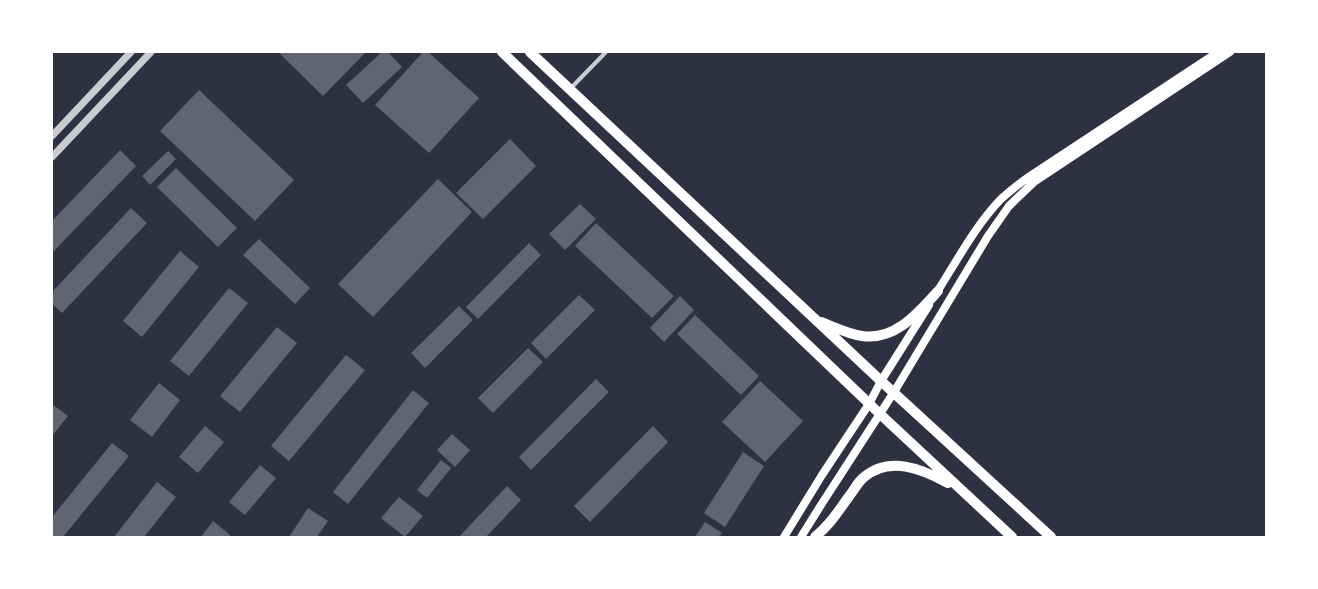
<svg xmlns="http://www.w3.org/2000/svg" width="1318" height="589" font-family="Arial,sans-serif">
	<style>
		.building { fill: #626471 }
		.lines { fill: none; stroke-linecap: round; stroke-linejoin: round }
		.minor { stroke: #caccd0; stroke-width: 4 }
		.tertiary { stroke: #caccd0; stroke-width: 7 }
		.secondary { stroke: #fff; stroke-width: 8 }
		.primary { stroke: #fff; stroke-width: 10 }
	</style>
	<rect width="100%" height="100%" fill="#2d3142"/>
	<path class="building" d="M278 52H366L323 96Z
		M382 52H388L402 67 363 103 346 85Z
		M423 52H428L479 98 429 153 375 105Z
		M199 90 294 180 255 221 160 131Z
		M510 139 536 166 483 219 456 193Z
		M120 150 136 166 52 253V221Z
		M168 151 176 159 150 185 142 176Z
		M176 168 237 228 218 247 157 187Z
		M438 179 472 212 373 317 338 284Z
		M580 204 596 219 565 250 549 234Z
		M131 208 147 223 62 313 52 304V292Z
		M596 223 674 296 652 318 575 246Z
		M259 239 310 288 295 304 243 255Z
		M529 243 541 255 478 319 466 307Z
		M180 251 199 267 142 337 123 321Z
		M229 288 248 303 189 376 170 361Z
		M579 295 595 310 546 359 531 343Z
		M680 296 694 310 664 342 650 328Z
		M459 306 473 320 425 368 411 353Z
		M695 315 759 376 741 395 677 334Z
		M277 327 297 343 240 412 220 396Z
		M528 348 543 362 493 413 478 398Z
		M346 355 365 370 289 461 271 446Z
		M596 379 609 392 531 470 519 457Z
		M760 381 803 421 765 462 722 422Z
		M159 383 180 400 152 437 130 420Z
		M413 390 429 403 348 504 333 492Z
		M52 404 68 416 52 436Z
		M205 426 224 442 198 473 179 457Z
		M653 426 668 442 590 522 574 506Z
		M452 434 470 450 455 467 437 450Z
		M112 443 129 456 63 537H52V517Z
		M743 452 764 466 725 527 704 513Z
		M441 460 451 468 427 498 417 490Z
		M260 465 276 478 245 515 229 502Z
		M157 482 176 497 144 537H114Z
		M507 486 521 500 486 537H459Z
		M399 497 423 516 405 537 381 518Z
		M308 508 328 521 317 537H289Z
		M213 521 230 535 228 537H201Z
		M705 522 722 533 719 537H695Z"/>
	<g class="lines">
		<path class="minor" d="M570 89 606 52"/>
		<path class="tertiary" d="M52 136 131 52
			M52 157 151 52"/>
		<path class="secondary" d="M935 295C956 263 974 227 1001 199 1010 191 1020 183 1030 176L1218 52
			M784 537 822 475 869 404 881 381 929 305
			M801 537 821 505 894 392 988 236 1009 206 1034 182 1230 52"/>
		<path class="primary" d="M502 52 880 414 1012 537
			M530 52 881 381 1051 537
			M821 322C834 327 848 334 862 336 895 341 918 313 938 291
			M815 537C830 525 839 510 850 495 854 490 858 482 863 478 889 455 922 469 948 483"/>
	</g>
	<rect width="1318" height="589" fill="none" stroke="#ffffff" stroke-width="106"/>
</svg>
